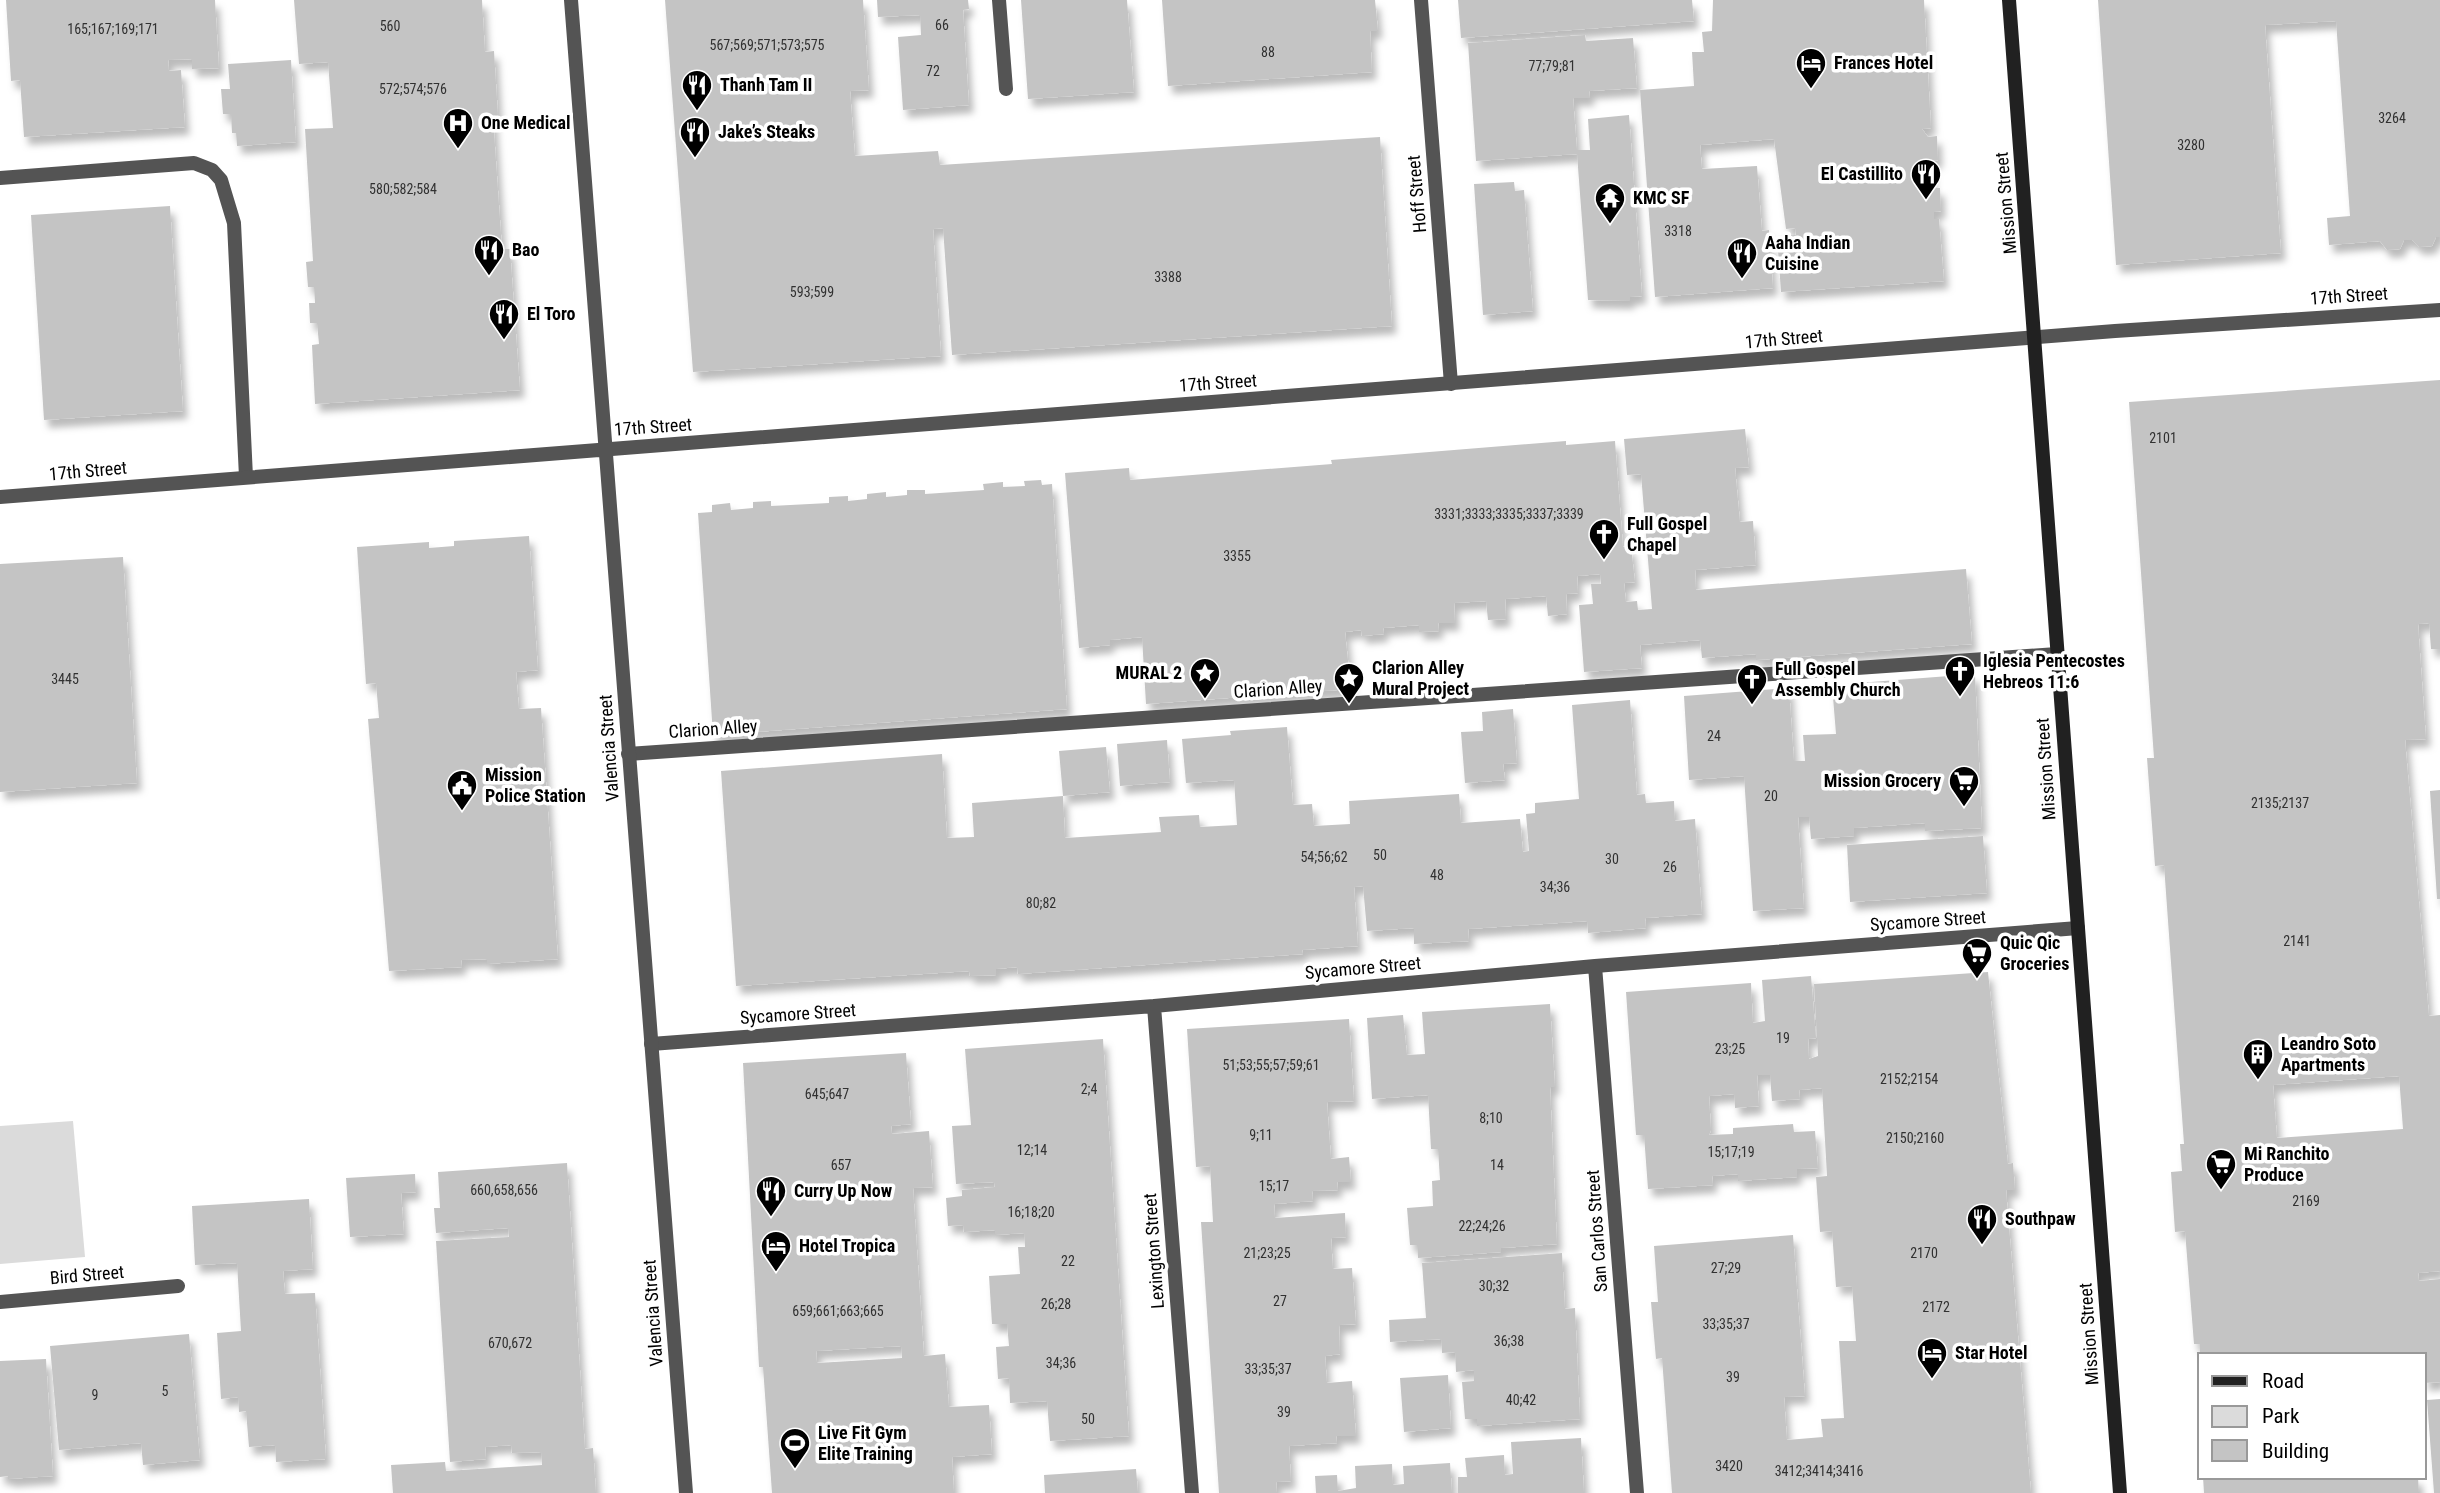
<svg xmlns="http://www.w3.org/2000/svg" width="2440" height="1493" font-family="'Roboto Condensed',sans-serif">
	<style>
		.green { fill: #dbdbdb }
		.building { fill: #c4c4c4; fill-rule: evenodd; filter: url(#shadow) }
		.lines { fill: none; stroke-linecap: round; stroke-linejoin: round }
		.service { stroke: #545454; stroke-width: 14 }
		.minor { stroke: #545454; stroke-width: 14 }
		.tertiary { stroke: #545454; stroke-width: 14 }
		.secondary { stroke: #212121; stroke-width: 14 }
		.labels { text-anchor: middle; stroke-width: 7; stroke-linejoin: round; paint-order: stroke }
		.number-label { font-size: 14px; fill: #313131 }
		.poi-label { font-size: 18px; font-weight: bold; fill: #000; stroke: #fff; text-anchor: start }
		.street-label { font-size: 18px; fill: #000; stroke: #fff }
	</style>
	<defs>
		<filter id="shadow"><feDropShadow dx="4.5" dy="8" stdDeviation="3.5" flood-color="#0004"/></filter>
	</defs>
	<rect width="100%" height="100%" fill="#fff"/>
	<path class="green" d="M73 1121 85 1257 0 1264V1126Z"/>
	<path class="building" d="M6 0H215L219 68 192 69V59L168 60 169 71 181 70 185 127 24 137 20 80 11 81Z
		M294 0H482L485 52 494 51 498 116 493 117 502 249H510L520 390 315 404 312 345 319 344 317 323H310L309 303H315L314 287H308L306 262 313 261 305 129 333 128 328 62 299 64Z
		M665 0H863L869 90 850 91 855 156 938 151 940 165 1380 137 1392 326 952 355 943 228 933 229 941 356 693 372Z
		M877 0H968L969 9 963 10 969 105 903 110 898 37 921 35 920 15 878 17Z
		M1021 0H1127L1134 92 1028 99Z
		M1162 0H1375L1378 31H1370L1372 72 1168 86Z
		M1458 0H1692L1694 21 1461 38Z
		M1713 0H1924L1931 128 1922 129 1928 137 1937 136 1938 160 1930 161 1932 188H1940L1941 211 1934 212V219H1939L1944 281 1781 292 1777 236 1796 235 1795 228 1786 229 1774 139 1700 145 1702 169 1757 166 1762 231 1769 230 1773 288 1655 297 1640 90 1694 86 1692 52H1704L1702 32 1712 31Z
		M2098 0H2440V237H2436L2432 246 2419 247 2412 240H2404L2400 249 2387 250 2380 241 2329 245 2327 218 2350 216 2336 21 2265 25 2281 253 2116 265Z
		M1585 35 1586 41 1633 38 1637 88 1589 91 1590 98H1573L1577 150H1590L1588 119 1629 115 1642 296 1630 297V301L1588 300 1577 154 1476 161 1468 43Z
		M291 60 296 142 237 146 236 133H232L231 114H223L221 89H230L228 64Z
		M1514 182 1515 191 1524 190 1533 311 1483 315 1474 184Z
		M170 206 183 411 44 420 31 215Z
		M2440 380V649H2431L2429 623 2418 624 2426 739 2405 740 2429 1016 2440 1015V1271L2418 1273 2419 1281 2440 1279V1382L2424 1383V1355H2200V1344H2194L2185 1231 2175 1232 2171 1172 2182 1171 2180 1144H2184L2164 865 2155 866 2147 758H2154L2129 402ZM2399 1076 2403 1129 2277 1138 2273 1085Z
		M1745 429 1749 467 1735 468 1740 522 1753 521 1756 565 1695 570 1696 590 1966 569 1972 644 1756 660V654L1702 658 1700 640 1640 645 1642 668 1584 672 1579 605 1593 604 1591 584H1601L1600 574 1577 576 1578 593 1566 594 1567 614 1548 616 1546 596 1505 599 1506 619 1488 620 1486 601 1454 603 1455 623H1438L1439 631 1419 632V625L1383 628 1384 634 1362 636 1361 630 1345 632 1351 689 1146 704 1142 637 1110 640V645L1079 648 1065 473 1129 468 1130 480 1332 464 1331 460 1566 441V445L1615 441 1623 547 1631 546 1635 582 1624 583 1626 602 1637 601 1638 610 1652 609 1641 474 1627 475 1624 439Z
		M1041 480 1042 485 1052 484 1067 709 713 735 698 513 712 512V505L730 503 731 510 753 508V502L771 501V506L829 503V497L848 496V501L867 499V494L886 492V497L907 495V490H925V494L984 490 983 484 1003 482V487L1025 486 1024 481Z
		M529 536 538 670 516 672 519 709 541 708 558 959 487 964V959L461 960 462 967 389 971 368 719 379 718 376 683 366 684 357 547 429 542V548L454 546V541Z
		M123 557 137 783 0 792V564Z
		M1975 674 1982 828 1925 831V823L1854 828V836L1811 839 1809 817H1798L1804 908 1753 911 1744 776 1689 780 1684 696 1789 688 1794 761H1805L1803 735 1836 734 1832 685Z
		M1630 700 1637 795 1645 794 1646 803 1674 801 1675 821 1695 819 1702 914 1645 918 1646 928 1588 933 1587 921 1468 929 1469 941 1414 944V928L1367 931 1363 886 1354 887 1358 946 1302 950 1303 954 1018 974 1017 967 996 969V975L970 976 969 971 736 986 721 771 942 754 947 838 974 837 972 803 1063 796 1065 838 1161 832 1159 817 1199 815 1200 827 1237 825 1234 780 1186 783 1182 739 1231 735 1230 731 1287 727 1293 805 1312 804 1314 826 1350 824 1349 801 1459 794 1461 823 1520 819 1523 852 1529 851 1526 814 1535 813V803L1579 799 1572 705Z
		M1513 709 1517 763 1503 764 1505 780 1465 783 1461 732 1483 731 1482 712Z
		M1167 740 1170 782 1120 786 1117 744Z
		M1106 747 1110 792 1063 796 1059 751Z
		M2440 790V899H2437L2430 791Z
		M1983 836 1987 893 1850 902 1847 845Z
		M1988 972 2008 1164 2013 1163 2015 1190H2006L2031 1493H1672L1662 1358 1656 1359 1651 1302H1658L1654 1246 1793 1235 1805 1396 1784 1397 1787 1440 1823 1437 1821 1419 1844 1418 1839 1341H1856L1852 1286 1836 1287 1832 1231 1820 1232 1816 1177 1827 1176 1822 1088 1799 1090 1800 1099 1772 1101 1770 1075H1757L1759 1106 1735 1108 1734 1094 1709 1096 1711 1130 1709 1135 1733 1134V1128L1793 1124 1794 1132 1815 1131 1818 1168 1797 1169V1177L1738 1181V1174L1712 1176 1713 1185 1648 1189 1644 1135H1636L1626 992 1751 983 1753 1023 1765 1021 1762 980 1811 976 1816 1038 1808 1039 1809 1059 1818 1056 1814 984Z
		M1550 1004 1555 1087H1550L1557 1244 1501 1248V1252L1418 1258 1417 1245H1410L1407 1208 1433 1206 1432 1181 1440 1180 1438 1149H1431L1428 1095 1372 1099 1367 1018 1403 1015 1407 1055 1425 1054 1422 1012Z
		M1349 1019 1354 1101 1327 1102 1331 1159 1349 1157 1351 1182H1337L1338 1190 1312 1191 1313 1201 1274 1204 1275 1218 1345 1213 1346 1237 1331 1238 1333 1269 1352 1268 1356 1324 1339 1325 1340 1354 1325 1356 1327 1383 1352 1381 1356 1436H1336L1337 1443 1289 1446 1291 1481 1276 1482 1277 1493H1219L1201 1222H1213L1210 1166 1196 1167 1187 1029Z
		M1103 1039 1129 1436 1050 1441 1047 1401 1010 1403 1009 1378 998 1379 996 1347 1009 1346 1007 1324H992L989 1276 1020 1274 1018 1247H1025L1024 1233 995 1235V1230L964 1232 963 1225 948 1226 946 1198 962 1196V1190L995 1187 994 1182 956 1184 952 1126 971 1125 965 1049Z
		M906 1053 911 1124 891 1126 892 1134 929 1131 933 1187 913 1188 924 1356 945 1354 949 1407 989 1405 992 1454 952 1457 954 1493H772L763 1367H759L743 1063ZM901 1346 902 1358 817 1363 816 1351Z
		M567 1163 585 1449 593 1448 596 1493H393L391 1465 445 1462 446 1471 542 1465 541 1452 512 1453 511 1445 485 1447 486 1459 450 1462 436 1241 509 1237 508 1228 436 1233 434 1208H440L438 1172Z
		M415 1174 416 1192 401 1193 404 1234 350 1237 346 1178Z
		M309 1199 313 1269 283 1271 285 1294 315 1293 326 1459 276 1462 275 1445 249 1447 246 1411 239 1412 238 1397 221 1399 217 1333 241 1331 237 1263 195 1265 192 1206Z
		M1562 1253 1565 1309 1575 1308 1580 1419 1477 1426V1419H1465L1462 1382 1474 1381V1370L1456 1372 1455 1352 1442 1353 1441 1339 1390 1342 1389 1320 1426 1318 1422 1263Z
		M189 1334 200 1460 143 1465 141 1443 59 1450 50 1346Z
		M46 1359 53 1476 8 1479V1476L0 1477V1361Z
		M1448 1375 1451 1428 1404 1432 1400 1378Z
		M2440 1399V1493H2434L2427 1400Z
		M1581 1438 1584 1493H1458V1477H1467L1465 1458 1504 1455 1505 1475 1513 1474 1511 1442Z
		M1450 1463 1452 1493H1316L1315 1476 1337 1475 1338 1491 1356 1488 1355 1466 1392 1464 1393 1485 1404 1484 1403 1466Z
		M1136 1469 1138 1493H1045L1044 1475Z
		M2203 1477H2418L2419 1493H2204Z"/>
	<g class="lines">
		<path class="service" d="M999 0 1006 89
			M0 178 194 163 212 170 221 180 234 223 246 477
			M628 754 2057 654"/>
		<path class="minor" d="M1421 0 1451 384
			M1595 966 1637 1493
			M1154 1006 1192 1493
			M651 1044 1154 1006 1595 966 2078 928
			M0 1302 178 1286"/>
		<path class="tertiary" d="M571 0 686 1493
			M0 497 2115 331 2440 310"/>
		<path class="secondary" d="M2009 0 2120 1493"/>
	</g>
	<defs>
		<g id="hotel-pin" transform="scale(1.575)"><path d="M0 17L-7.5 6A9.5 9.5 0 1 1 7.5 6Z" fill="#000" stroke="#fff"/><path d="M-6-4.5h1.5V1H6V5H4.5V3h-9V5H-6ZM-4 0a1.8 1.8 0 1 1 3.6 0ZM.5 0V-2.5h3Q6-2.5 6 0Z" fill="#fff"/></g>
		<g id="restaurant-pin" transform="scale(1.575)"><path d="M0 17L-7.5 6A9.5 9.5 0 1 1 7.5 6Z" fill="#000" stroke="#fff"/><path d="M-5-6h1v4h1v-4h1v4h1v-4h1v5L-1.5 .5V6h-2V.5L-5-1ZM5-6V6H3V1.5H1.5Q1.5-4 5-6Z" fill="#fff"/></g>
		<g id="hospital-pin" transform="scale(1.575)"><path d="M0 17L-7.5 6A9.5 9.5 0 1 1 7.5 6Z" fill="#000" stroke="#fff"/><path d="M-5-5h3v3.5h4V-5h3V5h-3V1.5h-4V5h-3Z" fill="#fff"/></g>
		<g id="temple-pin" transform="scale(1.575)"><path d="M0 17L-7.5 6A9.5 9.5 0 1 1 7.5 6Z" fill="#000" stroke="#fff"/><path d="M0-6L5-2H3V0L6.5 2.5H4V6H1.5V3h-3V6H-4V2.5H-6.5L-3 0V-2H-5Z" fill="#fff"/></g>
		<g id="church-pin" transform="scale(1.575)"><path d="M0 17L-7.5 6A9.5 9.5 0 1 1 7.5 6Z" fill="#000" stroke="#fff"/><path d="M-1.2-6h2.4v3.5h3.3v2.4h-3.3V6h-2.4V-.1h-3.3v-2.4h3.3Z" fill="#fff"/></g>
		<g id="sight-pin" transform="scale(1.575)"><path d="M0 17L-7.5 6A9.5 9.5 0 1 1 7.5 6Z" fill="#000" stroke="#fff"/><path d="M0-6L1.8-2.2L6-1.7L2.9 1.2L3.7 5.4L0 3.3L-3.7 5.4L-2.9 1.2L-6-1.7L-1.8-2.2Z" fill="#fff"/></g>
		<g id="supermarket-pin" transform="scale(1.575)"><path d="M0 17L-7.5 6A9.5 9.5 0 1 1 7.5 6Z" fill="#000" stroke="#fff"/><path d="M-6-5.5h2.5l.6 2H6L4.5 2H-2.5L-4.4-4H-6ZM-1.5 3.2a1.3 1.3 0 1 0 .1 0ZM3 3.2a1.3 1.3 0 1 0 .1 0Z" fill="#fff"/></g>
		<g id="civic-pin" transform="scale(1.575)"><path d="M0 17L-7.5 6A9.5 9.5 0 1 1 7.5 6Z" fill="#000" stroke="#fff"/><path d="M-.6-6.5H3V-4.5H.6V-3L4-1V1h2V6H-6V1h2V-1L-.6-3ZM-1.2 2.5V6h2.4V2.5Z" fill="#fff"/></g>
		<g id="building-pin" transform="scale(1.575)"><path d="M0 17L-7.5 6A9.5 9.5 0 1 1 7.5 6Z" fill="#000" stroke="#fff"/><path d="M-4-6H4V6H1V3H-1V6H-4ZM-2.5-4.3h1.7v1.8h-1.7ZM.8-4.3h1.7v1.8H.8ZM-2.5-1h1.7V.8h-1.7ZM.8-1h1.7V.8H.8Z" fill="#fff"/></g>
		<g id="stadium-pin" transform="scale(1.575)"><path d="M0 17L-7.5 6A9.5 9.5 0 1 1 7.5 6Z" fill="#000" stroke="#fff"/><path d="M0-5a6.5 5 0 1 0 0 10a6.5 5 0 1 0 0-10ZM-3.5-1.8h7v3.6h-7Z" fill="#fff"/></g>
	</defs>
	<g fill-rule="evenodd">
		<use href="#hotel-pin" x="1811" y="63"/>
		<use href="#restaurant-pin" x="697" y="85"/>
		<use href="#hospital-pin" x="458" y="123"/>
		<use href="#restaurant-pin" x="695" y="132"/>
		<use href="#restaurant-pin" x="1926" y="174"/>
		<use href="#temple-pin" x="1610" y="198"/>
		<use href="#restaurant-pin" x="489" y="250"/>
		<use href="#restaurant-pin" x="1742" y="253"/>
		<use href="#restaurant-pin" x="504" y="314"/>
		<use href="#church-pin" x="1604" y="534"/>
		<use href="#church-pin" x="1960" y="671"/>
		<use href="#sight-pin" x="1205" y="673"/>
		<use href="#sight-pin" x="1349" y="678"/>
		<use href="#church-pin" x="1752" y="679"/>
		<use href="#supermarket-pin" x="1964" y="781"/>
		<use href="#civic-pin" x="462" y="785"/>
		<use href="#supermarket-pin" x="1977" y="953"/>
		<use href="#building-pin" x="2258" y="1054"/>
		<use href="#supermarket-pin" x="2221" y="1164"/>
		<use href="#restaurant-pin" x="771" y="1191"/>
		<use href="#restaurant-pin" x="1982" y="1219"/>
		<use href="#hotel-pin" x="776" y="1246"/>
		<use href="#hotel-pin" x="1932" y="1353"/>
		<use href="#stadium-pin" x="795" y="1443"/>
	</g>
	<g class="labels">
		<g class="number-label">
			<text x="942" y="30">66</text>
			<text x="390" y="31">560</text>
			<text x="113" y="34">165;167;169;171</text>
			<text x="767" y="50">567;569;571;573;575</text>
			<text x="1268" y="57">88</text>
			<text x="1552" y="71">77;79;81</text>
			<text x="933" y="76">72</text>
			<text x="413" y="94">572;574;576</text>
			<text x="2392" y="123">3264</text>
			<text x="2191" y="150">3280</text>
			<text x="403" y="194">580;582;584</text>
			<text x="1678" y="236">3318</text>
			<text x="1168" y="282">3388</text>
			<text x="812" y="297">593;599</text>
			<text x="2163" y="443">2101</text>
			<text x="1509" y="519">3331;3333;3335;3337;3339</text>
			<text x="1237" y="561">3355</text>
			<text x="65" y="684">3445</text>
			<text x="1714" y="741">24</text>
			<text x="1771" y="801">20</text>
			<text x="2280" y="808">2135;2137</text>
			<text x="1380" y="860">50</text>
			<text x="1324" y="862">54;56;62</text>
			<text x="1612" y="864">30</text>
			<text x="1670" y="872">26</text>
			<text x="1437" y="880">48</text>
			<text x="1555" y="892">34;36</text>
			<text x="1041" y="908">80;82</text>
			<text x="2297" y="946">2141</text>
			<text x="1783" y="1043">19</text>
			<text x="1730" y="1054">23;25</text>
			<text x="1271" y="1070">51;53;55;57;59;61</text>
			<text x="1909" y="1084">2152;2154</text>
			<text x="1089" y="1094">2;4</text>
			<text x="827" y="1099">645;647</text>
			<text x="1491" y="1123">8;10</text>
			<text x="1261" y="1140">9;11</text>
			<text x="1915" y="1143">2150;2160</text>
			<text x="1032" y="1155">12;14</text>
			<text x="1731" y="1157">15;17;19</text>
			<text x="841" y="1170">657</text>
			<text x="1497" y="1170">14</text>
			<text x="1274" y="1191">15;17</text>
			<text x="504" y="1195">660,658,656</text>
			<text x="2306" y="1206">2169</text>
			<text x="1031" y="1217">16;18;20</text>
			<text x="1482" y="1231">22;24;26</text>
			<text x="1267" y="1258">21;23;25</text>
			<text x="1924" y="1258">2170</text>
			<text x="1068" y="1266">22</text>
			<text x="1726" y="1273">27;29</text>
			<text x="1494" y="1291">30;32</text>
			<text x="1280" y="1306">27</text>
			<text x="1056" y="1309">26;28</text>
			<text x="1936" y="1312">2172</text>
			<text x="838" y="1316">659;661;663;665</text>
			<text x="1726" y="1329">33;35;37</text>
			<text x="1509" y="1346">36;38</text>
			<text x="510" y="1348">670,672</text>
			<text x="1061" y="1368">34;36</text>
			<text x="1268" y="1374">33;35;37</text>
			<text x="1733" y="1382">39</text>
			<text x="165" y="1396">5</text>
			<text x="95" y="1400">9</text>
			<text x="1521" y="1405">40;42</text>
			<text x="1284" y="1417">39</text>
			<text x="1088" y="1424">50</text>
			<text x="1729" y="1471">3420</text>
			<text x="1819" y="1476">3412;3414;3416</text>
		</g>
		<g class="poi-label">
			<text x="1834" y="69">Frances Hotel</text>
			<text x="720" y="91">Thanh Tam II</text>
			<text x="481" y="129">One Medical</text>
			<text x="718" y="138">Jake’s Steaks</text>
			<text x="1903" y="180" text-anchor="end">El Castillito</text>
			<text x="1633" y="204">KMC SF</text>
			<text x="1765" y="249">Aaha Indian<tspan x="1765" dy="21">Cuisine</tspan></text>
			<text x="512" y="256">Bao</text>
			<text x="527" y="320">El Toro</text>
			<text x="1627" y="530">Full Gospel<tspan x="1627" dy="21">Chapel</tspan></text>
			<text x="1983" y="667">Iglesia Pentecostes<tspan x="1983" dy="21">Hebreos 11:6</tspan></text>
			<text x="1372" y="674">Clarion Alley<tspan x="1372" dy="21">Mural Project</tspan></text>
			<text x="1775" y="675">Full Gospel<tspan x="1775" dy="21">Assembly Church</tspan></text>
			<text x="1182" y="679" text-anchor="end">MURAL 2</text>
			<text x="485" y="781">Mission<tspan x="485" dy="21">Police Station</tspan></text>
			<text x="1941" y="787" text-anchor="end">Mission Grocery</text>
			<text x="2000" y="949">Quic Qic<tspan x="2000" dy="21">Groceries</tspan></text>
			<text x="2281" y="1050">Leandro Soto<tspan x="2281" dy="21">Apartments</tspan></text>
			<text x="2244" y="1160">Mi Ranchito<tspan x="2244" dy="21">Produce</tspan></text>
			<text x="794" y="1197">Curry Up Now</text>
			<text x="2005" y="1225">Southpaw</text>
			<text x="799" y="1252">Hotel Tropica</text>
			<text x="1955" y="1359">Star Hotel</text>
			<text x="818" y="1439">Live Fit Gym<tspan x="818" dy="21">Elite Training</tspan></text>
		</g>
		<g class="street-label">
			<text transform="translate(1417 194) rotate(-95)" y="6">Hoff Street</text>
			<text transform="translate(2006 203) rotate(-95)" y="6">Mission Street</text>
			<text transform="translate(2349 296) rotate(-4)" y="6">17th Street</text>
			<text transform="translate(1784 339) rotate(-5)" y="6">17th Street</text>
			<text transform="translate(1218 383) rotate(-4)" y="6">17th Street</text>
			<text transform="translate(653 427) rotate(-4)" y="6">17th Street</text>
			<text transform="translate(88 471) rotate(-5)" y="6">17th Street</text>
			<text transform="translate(1278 689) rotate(-4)" y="6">Clarion Alley</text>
			<text transform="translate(713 729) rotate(-4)" y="6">Clarion Alley</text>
			<text transform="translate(609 748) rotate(-94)" y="6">Valencia Street</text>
			<text transform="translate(2046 769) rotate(-94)" y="6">Mission Street</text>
			<text transform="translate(1928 921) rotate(-4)" y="6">Sycamore Street</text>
			<text transform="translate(1363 968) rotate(-5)" y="6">Sycamore Street</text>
			<text transform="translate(798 1014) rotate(-4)" y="6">Sycamore Street</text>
			<text transform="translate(1597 1231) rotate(-94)" y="6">San Carlos Street</text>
			<text transform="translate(1154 1251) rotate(-94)" y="6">Lexington Street</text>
			<text transform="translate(87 1275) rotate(-5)" y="6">Bird Street</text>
			<text transform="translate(653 1313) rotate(-94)" y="6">Valencia Street</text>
			<text transform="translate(2089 1334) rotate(-94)" y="6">Mission Street</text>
		</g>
	</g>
	<rect x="2198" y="1353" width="228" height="126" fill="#ffffff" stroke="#999999" stroke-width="2"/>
	<rect x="2212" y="1376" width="35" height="10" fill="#212121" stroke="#999999" stroke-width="2"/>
	<text x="2262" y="1388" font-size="21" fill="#000000">Road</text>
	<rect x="2212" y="1406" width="35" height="21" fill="#dbdbdb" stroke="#999999" stroke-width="2"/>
	<text x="2262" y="1423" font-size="21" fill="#000000">Park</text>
	<rect x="2212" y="1440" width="35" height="21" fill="#c4c4c4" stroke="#999999" stroke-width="2"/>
	<text x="2262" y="1458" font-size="21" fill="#000000">Building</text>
</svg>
